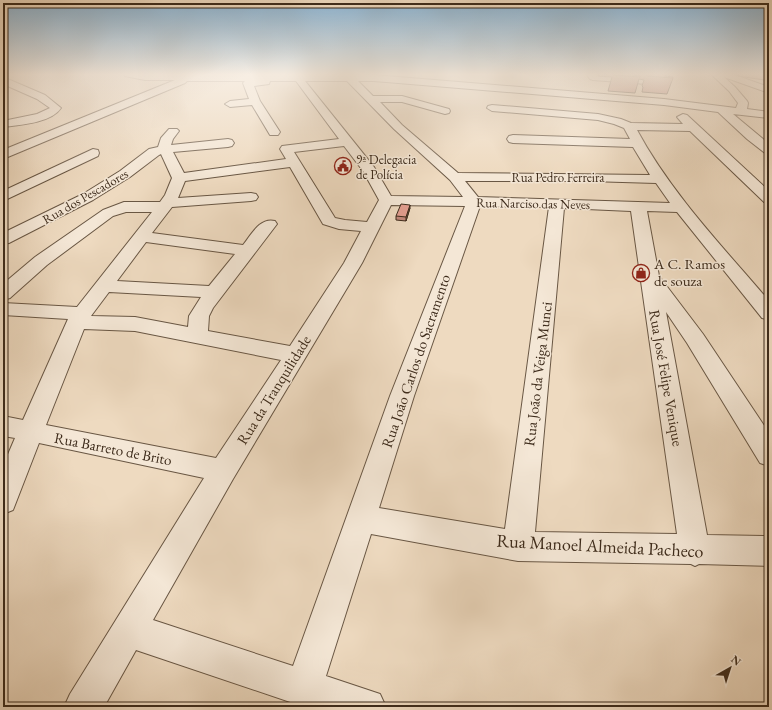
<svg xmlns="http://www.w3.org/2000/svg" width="772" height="710" font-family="'EB Garamond',serif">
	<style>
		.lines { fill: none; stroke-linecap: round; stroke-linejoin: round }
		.minor-casing { stroke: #695744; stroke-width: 2 }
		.minor { fill: #f4e7d6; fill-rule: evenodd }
		.wall { fill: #c3887c; stroke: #3d2b1b }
		.shaded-wall { fill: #9f6f65; stroke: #3d2b1b }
		.building { fill: #e39e90; stroke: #3d2b1b }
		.labels { text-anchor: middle; stroke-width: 3; stroke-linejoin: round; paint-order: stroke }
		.far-poi-label { font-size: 13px; fill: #3d2b1b; stroke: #f4e7d6; text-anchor: start }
		.far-street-label { font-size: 13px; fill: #3d2b1b; stroke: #f4e7d6 }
		.poi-label { font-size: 15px; fill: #3d2b1b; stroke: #f4e7d6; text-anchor: start }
		.street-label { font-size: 15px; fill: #3d2b1b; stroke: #f4e7d6 }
		.near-street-label { font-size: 18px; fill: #3d2b1b; stroke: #f4e7d6 }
	</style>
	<rect width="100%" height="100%" fill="#eedac0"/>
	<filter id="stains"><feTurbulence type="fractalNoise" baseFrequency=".005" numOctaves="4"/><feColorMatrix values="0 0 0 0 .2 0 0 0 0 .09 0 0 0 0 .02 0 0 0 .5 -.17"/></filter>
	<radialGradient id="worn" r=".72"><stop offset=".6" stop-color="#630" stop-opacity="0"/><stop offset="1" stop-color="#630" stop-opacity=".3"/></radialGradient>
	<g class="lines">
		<g class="minor-casing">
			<path id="minor" d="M124 74 374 75 664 99 736 108 738 103 729 91 711 74H732L769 87V93L724 77 735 87 747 101 748 103 747 109 769 112V118L733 114 769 144V154L765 153 747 139 718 112 664 105 374 81H358L373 96H402L449 109 450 111 449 113 445 114 402 102H380L402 125 458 173 650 175 633 147 513 143 509 142 507 139 509 136 513 135 630 139 624 128 614 124 598 120 492 111 487 108 488 106 492 105 598 114 621 119 631 123 683 124 677 117 683 114 687 115 769 191V203L764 202 690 131 637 130C671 193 722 246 769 301V320L762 318 677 212 647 211 659 276 703 334 769 433V466L760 463 687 343 666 312 707 535 769 536V566L699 564 695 566 691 564 518 561 371 534 326 676 380 694 386 707H305L136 650 104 707H64L70 694 204 478 39 443 13 510 3 514V466L15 438 3 436V416L23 420 68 319 3 315V303L77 307 152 212H126L113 216 47 265 10 298 3 300V284L35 257 103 210 124 202H160L165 195 172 178 161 154 159 155 130 177 93 200 9 243 3 244V233L83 194 120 171 149 149 158 147 161 138 169 129H177L179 131 173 139 171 145 228 139 232 140 234 143 232 146 228 147 173 152 184 173 286 159 280 149 282 146 339 139 296 81H270L269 84 254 86 260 101 280 132 278 135H270L252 105 230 107 225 104 230 101 249 99 243 83 245 81H187L185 83 3 159V150L175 80H145L125 76ZM305 81H347L394 129 450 180 463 197 391 196 374 167ZM344 146 363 171 379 200 367 222 345 220 335 218 294 152ZM290 167 323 224 339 229 361 231 344 263 290 346 208 331 209 316 213 308 277 224 275 221C260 217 251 235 243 245L152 233 172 207 251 201 256 200 258 197 256 194 251 193 178 198 185 181ZM465 181H589L656 183 670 203 478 197ZM391 205 465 206 390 396 293 666 153 620 233 479 362 263ZM480 206 549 207 505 529 379 508 414 396ZM564 208 631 211 677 534 535 532ZM146 242 235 254 209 286 117 281ZM109 292 201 297 189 316 188 327 135 317 91 316ZM84 329 135 331 281 360 216 458 46 425Z
				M586 74 654 79 644 76 642 74H662L665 82 660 85 593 80 590 79Z
				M3 77 45 95 61 108C51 123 20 125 3 127V121L37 114 50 108 37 99 3 84Z
				M93 149 98 150 99 153 98 156 3 201V191Z"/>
		</g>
		<use href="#minor" class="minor"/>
	</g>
	<path class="wall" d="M598 74H670L669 76 673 78 667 94 642 92 643 87 642 86 644 80 639 79 635 93 608 91 612 77 598 76Z
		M731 74H769V75L768 77 764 80 738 76V75Z
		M410 208 406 221 396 220V216Z"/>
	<path class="shaded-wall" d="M768 74H769V75L768 77 764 80Z
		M410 205V208L406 221V217Z"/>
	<path class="building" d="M613 74H632V75L640 76V77L613 75Z
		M650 74H670H665V76L673 77V78L647 76V75H652Z
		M759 74H768L767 75Z
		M401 204 410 205 406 217 396 216Z"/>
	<linearGradient id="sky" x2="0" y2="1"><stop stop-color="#8bb6d7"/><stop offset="0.43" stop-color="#f7eee3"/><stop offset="1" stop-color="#f7eee3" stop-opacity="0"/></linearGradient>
	<rect width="772" height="173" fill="url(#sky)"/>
	<defs>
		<g id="civic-ring" transform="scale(0.9)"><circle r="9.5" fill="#f4e7d6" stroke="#8f2418" stroke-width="1.5"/><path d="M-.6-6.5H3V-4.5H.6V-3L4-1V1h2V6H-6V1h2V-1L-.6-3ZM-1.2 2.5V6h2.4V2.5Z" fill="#8f2418"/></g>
		<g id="shop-ring" transform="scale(0.9)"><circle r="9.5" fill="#f4e7d6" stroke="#8f2418" stroke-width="1.5"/><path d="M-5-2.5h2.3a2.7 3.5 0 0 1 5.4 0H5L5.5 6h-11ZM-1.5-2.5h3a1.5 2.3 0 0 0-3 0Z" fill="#8f2418"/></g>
	</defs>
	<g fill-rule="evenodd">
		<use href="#civic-ring" x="343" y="166"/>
		<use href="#shop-ring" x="641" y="273"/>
	</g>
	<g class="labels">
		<g class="far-poi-label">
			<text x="356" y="164">9ª Delegacia<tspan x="356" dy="15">de Polícia</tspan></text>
		</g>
		<g class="far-street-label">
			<text x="558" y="182">Rua Pedro Ferreira</text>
			<text transform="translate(85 196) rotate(-30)" y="5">Rua dos Pescadores</text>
			<text transform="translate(533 203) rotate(1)" y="5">Rua Narciso das Neves</text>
		</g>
		<g class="poi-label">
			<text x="654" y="269">A C. Ramos<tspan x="654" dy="17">de souza</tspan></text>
		</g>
		<g class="street-label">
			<text transform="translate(416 361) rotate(-71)" y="5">Rua João Carlos do Sacramento</text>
			<text transform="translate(538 374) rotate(-83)" y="5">Rua João da Veiga Munci</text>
			<text transform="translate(666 378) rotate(80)" y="5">Rua José Felipe Venique</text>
			<text transform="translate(274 390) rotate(-58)" y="5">Rua da Tranquilidade</text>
			<text transform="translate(113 449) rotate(11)" y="5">Rua Barreto de Brito</text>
		</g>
		<g class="near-street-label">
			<text transform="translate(600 546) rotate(3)" y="6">Rua Manoel Almeida Pacheco</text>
		</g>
	</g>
	<rect width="772" height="710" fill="none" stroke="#eedac0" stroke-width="16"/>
	<rect x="4" y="4" width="764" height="702" fill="none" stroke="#3d2b1b" stroke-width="2"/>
	<rect x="8" y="8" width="756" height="694" fill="none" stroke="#3d2b1b"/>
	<g transform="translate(730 668) rotate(39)" stroke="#f4e7d6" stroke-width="3" paint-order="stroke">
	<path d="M0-3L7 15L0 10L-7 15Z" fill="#3d2b1b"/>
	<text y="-6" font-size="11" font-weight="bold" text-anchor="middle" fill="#3d2b1b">N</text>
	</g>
	<rect width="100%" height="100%" filter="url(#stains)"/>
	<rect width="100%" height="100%" fill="url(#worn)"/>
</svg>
